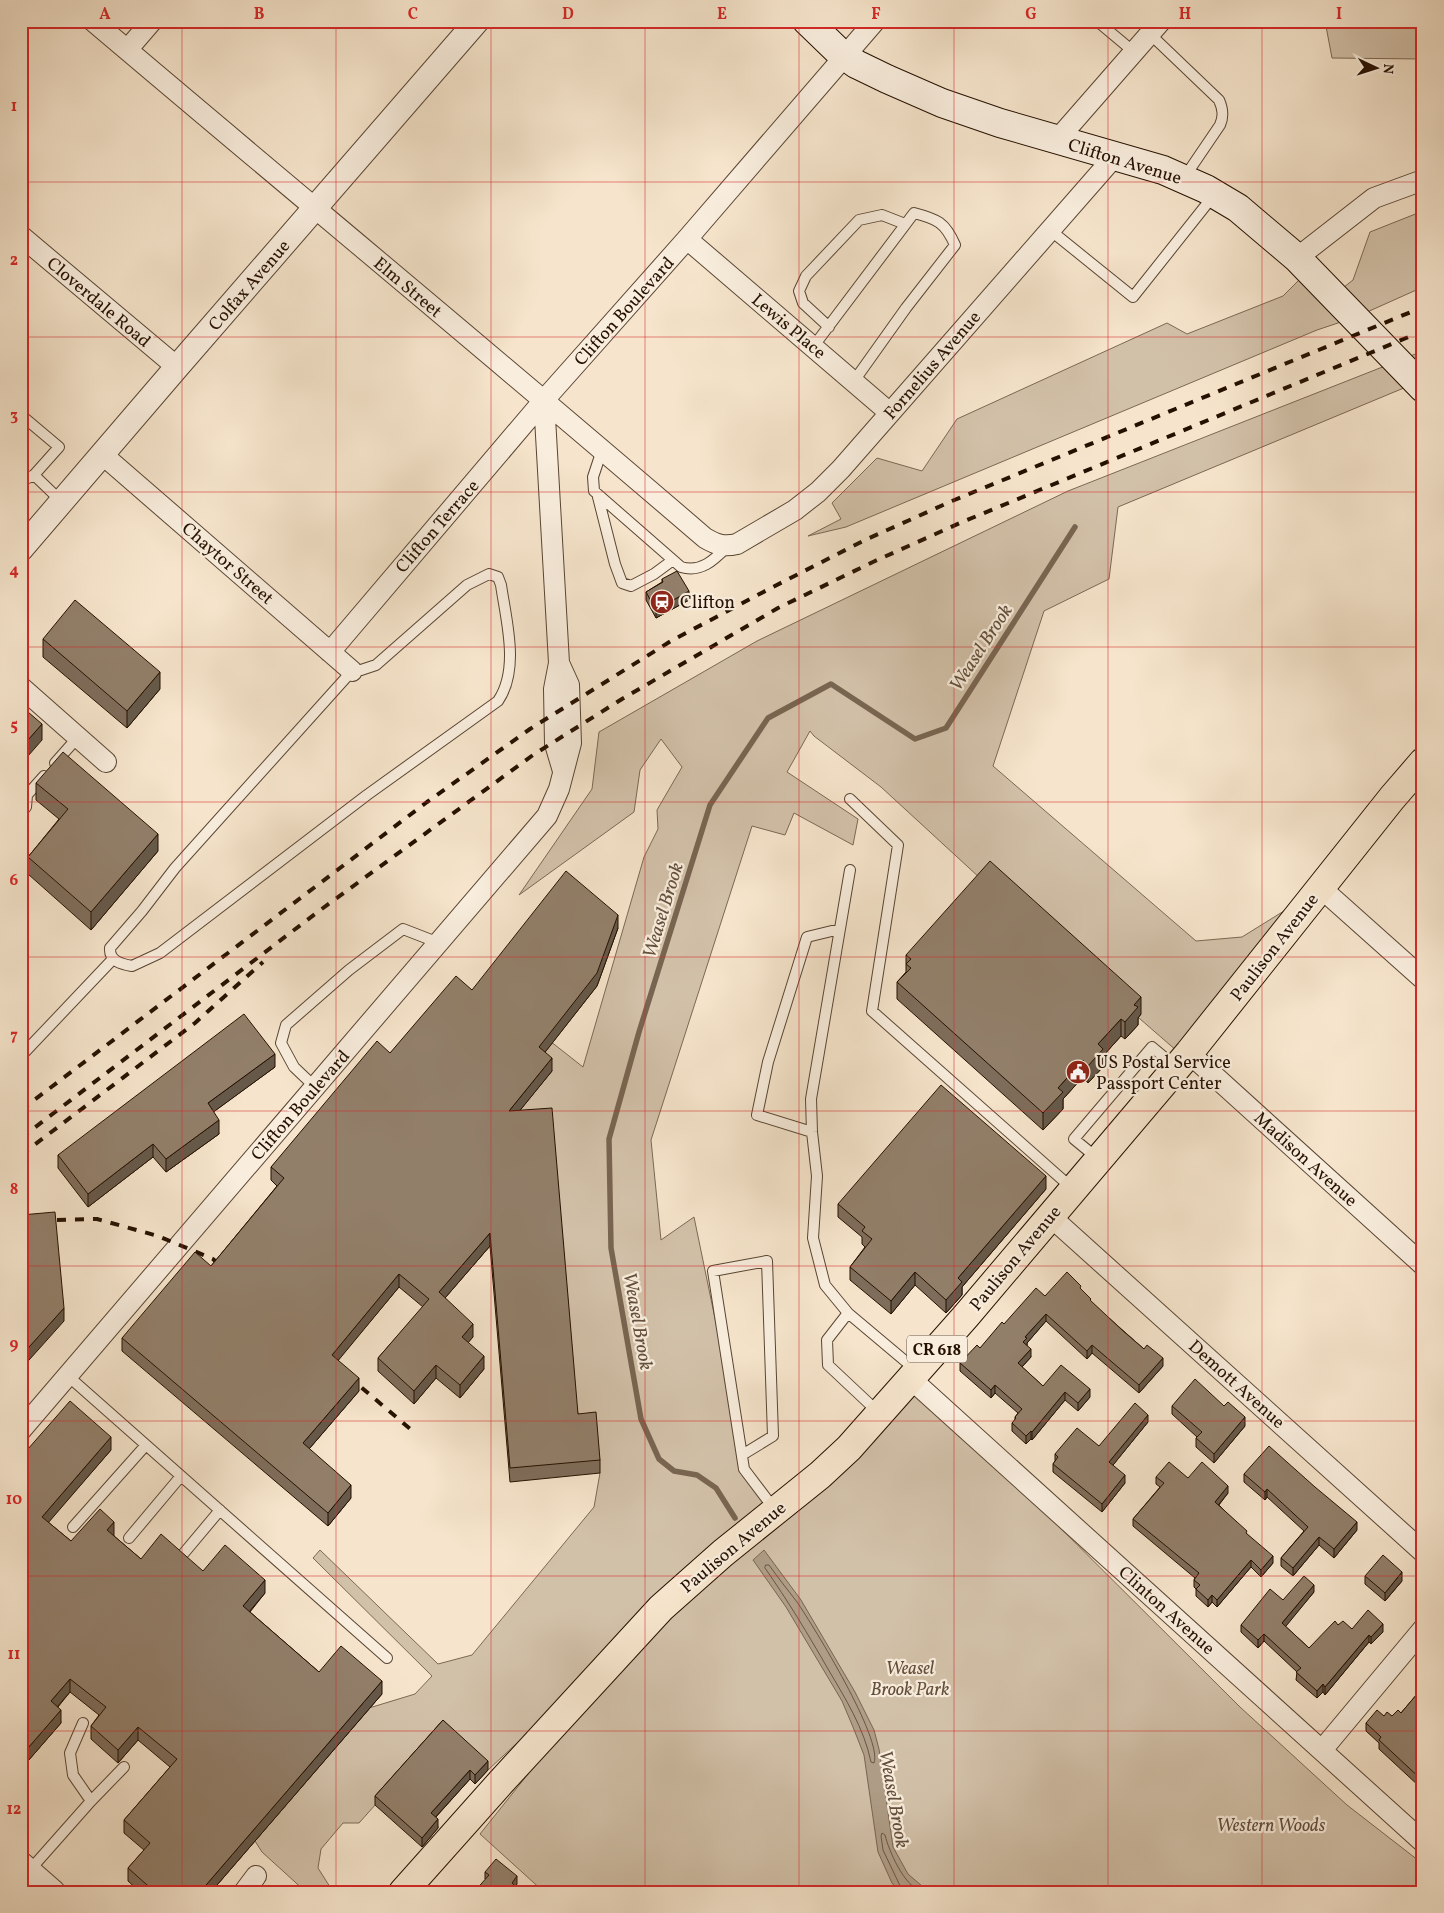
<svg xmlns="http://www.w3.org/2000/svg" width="1444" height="1913" font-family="Vollkorn,serif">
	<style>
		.green { fill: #d2c1a9; stroke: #7c6854 }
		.water { fill: #af9d87; stroke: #786551 }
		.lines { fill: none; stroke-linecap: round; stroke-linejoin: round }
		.shore { stroke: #6a5644; stroke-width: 1 }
		.stream { stroke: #786551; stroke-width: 5.5 }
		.service-casing { stroke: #594533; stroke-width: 12 }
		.minor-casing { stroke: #594533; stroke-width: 22 }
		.tertiary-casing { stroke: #594533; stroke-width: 26 }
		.secondary-casing { stroke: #251000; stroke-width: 30 }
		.primary-casing { stroke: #251000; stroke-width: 30 }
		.service { stroke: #f9eede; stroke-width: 10 }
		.minor { stroke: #f9eede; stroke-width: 20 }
		.tertiary { stroke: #f9eede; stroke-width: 24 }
		.secondary { stroke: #f9eede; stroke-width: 28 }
		.primary { stroke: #f6e5cc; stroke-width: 28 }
		.rail { stroke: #251000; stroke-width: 4; stroke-dasharray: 9 9; stroke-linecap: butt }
		.wall { fill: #7e6d5b; stroke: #251000 }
		.shaded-wall { fill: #66594a; stroke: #251000 }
		.building { fill: #927f6a; stroke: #251000 }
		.grid { fill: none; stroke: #d62828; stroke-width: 1; stroke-opacity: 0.55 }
		.labels { text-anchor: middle; stroke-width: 4.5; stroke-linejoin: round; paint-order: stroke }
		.shield { fill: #f9eede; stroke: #655343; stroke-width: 1 }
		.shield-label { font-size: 16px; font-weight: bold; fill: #251000 }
		.street-label { font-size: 18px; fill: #251000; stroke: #f9eede }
		.poi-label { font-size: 18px; fill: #251000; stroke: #f9eede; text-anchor: start }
		.park-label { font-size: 18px; font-style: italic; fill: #624e3b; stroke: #f9eede }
		.water-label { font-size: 19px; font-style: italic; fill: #634f3d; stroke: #f9eede }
		.neatline { fill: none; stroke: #d62828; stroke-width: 2 }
		.grid-label { font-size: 16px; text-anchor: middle; font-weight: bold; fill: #d62828 }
	</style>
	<rect width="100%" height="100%" fill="#f6e5cc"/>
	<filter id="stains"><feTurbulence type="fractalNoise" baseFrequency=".004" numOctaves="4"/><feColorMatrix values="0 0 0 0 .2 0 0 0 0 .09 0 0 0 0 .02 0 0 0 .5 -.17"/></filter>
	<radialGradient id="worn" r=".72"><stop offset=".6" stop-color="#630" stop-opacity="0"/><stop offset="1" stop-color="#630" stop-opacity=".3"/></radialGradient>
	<path class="green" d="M1325 21H1423V59L1332 58Z
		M1423 211V287L1356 317 1317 330 846 527 808 536 841 519 832 503 877 458 922 471 957 419 1167 323 1187 334 1283 296 1309 270 1334 295 1353 280 1370 232Z
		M1423 351V380L1118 507 1109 579 1044 611 993 766 1196 941 1242 937 1321 888 1185 1058 1018 913 881 787 814 736 810 731 787 772 858 819 853 845 794 813 785 835 752 826 651 1140 661 1240 694 1217 748 1478 772 1514 911 1379 1240 1707 1347 1805 1423 1864V1892H544L480 1834 658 1612 488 1770 443 1729 359 1823H343L321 1849 318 1868 330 1887 329 1892H306L262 1852 255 1841 369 1708 415 1694 432 1676 313 1558 320 1550 438 1664 472 1655 594 1507 600 1473 578 1427 509 1124 536 1030 583 1067 644 857 658 829 657 810 682 767 661 739 640 770 634 812 519 895 592 789 599 732 757 641 1068 491Z"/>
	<path class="water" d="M764 1550 801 1600 855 1692 874 1730 879 1749 893 1847 908 1874 922 1886H931L952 1892H900L892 1883 878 1852 864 1755 853 1727 842 1701 786 1607 753 1560Z"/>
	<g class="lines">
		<path class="shore" d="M766 1565H769C778 1578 788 1590 797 1602 814 1627 883 1739 874 1763L871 1762C864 1728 845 1698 828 1669 808 1634 788 1601 765 1568Z
			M903 1892 883 1850 881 1836 882 1833 885 1835C889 1851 904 1886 921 1891 925 1892 930 1891 933 1892"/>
		<path class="stream" d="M735 1518 716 1488 697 1475 674 1471 659 1459 641 1419 611 1248 609 1139 639 1032 710 805 768 718 831 684 915 739 946 728 1075 527"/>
		<g class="service-casing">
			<path id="service" d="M1097 21 1134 52
				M1150 34 1219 100C1223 109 1224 116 1220 125L1184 178
				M1050 230 1133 297 1214 195
				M829 327 803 303 799 291 806 276 859 220 882 215 905 224
				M813 347 914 213C937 219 945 222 955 245L906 308 854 381
				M21 415 59 447 34 475 62 502
				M602 450 593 477 594 491 681 567C701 573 714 560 727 547
				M21 475 28 478 34 475
				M598 497 615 564 622 583 631 586 654 574 673 560
				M489 574 498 577 501 585C506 620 520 669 498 701L367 795 160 953 132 966C121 964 109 961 110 948L142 911 175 868 352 671 361 670 376 665 467 585Z
				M55 763 78 737
				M850 799 898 845 872 1011 1073 1189
				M21 813 26 807 27 795 44 776
				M21 1056 113 959
				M315 1087 294 1067 281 1043 286 1025 349 970 403 929 439 943
				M812 1132 757 1115 768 1062 807 937 840 929
				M1097 1158 1074 1139 1152 1047 1176 1067
				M848 1313 825 1285 813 1238 817 1176 812 1132 811 1099 850 870
				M68 1376 387 1658
				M878 1412 828 1365 827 1340 848 1313 917 1371
				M742 1455 773 1436 767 1261 713 1271 744 1469 775 1510
				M73 1527 146 1445
				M129 1538 181 1476
				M184 1553 220 1510
				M91 1801 124 1767
				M29 1871 91 1801 73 1775 70 1753 83 1723"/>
		</g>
		<g class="minor-casing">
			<path id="minor" d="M93 21C297 194 503 364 705 538 717 545 724 547 737 544L795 510 818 492 841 469 1115 156
				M127 50 152 21
				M1057 140 1161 21
				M21 236 177 367
				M687 239 890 413
				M1297 258 1374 198 1423 180
				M544 400 559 663 554 689 555 744 563 771
				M103 455 352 671
				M330 652 544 400 687 239 875 21
				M21 687 106 762
				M1321 888 1423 979
				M1189 1053 1423 1265
				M1051 1217 1423 1552
				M911 1379 1423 1842
				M21 1430 547 816 559 789 571 743 569 685 559 663
				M1322 1750 1423 1629
				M244 1892 256 1876"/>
		</g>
		<g class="tertiary-casing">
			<path id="tertiary" d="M21 549 177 367 477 21
				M21 1864 53 1892"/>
		</g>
		<g class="secondary-casing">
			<path id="secondary" d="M807 21 837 50 856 64 887 79 942 103 1000 123 1163 170 1206 189 1238 208 1297 258 1423 388"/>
		</g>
		<g class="primary-casing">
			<path id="primary" d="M403 1892 501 1782 661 1608 723 1553 820 1475 849 1448 966 1316 1189 1053 1392 798 1423 762"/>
		</g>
		<use href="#service" class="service"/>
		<use href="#minor" class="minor"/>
		<use href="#tertiary" class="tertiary"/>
		<use href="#secondary" class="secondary"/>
		<use href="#primary" class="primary"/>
		<path class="rail" d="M21 1110 427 802 530 729 671 641 769 589 865 540 952 501 1423 307
			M21 1138 319 911 533 755 622 699 778 608 875 561 960 523 1423 331
			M21 1155 195 1023 263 962
			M21 1221 97 1219 158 1236 213 1259 225 1270
			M348 1376 415 1433"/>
	</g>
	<path class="wall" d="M662 579 689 600 656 618 646 600V592L662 582Z
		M43 639 160 689 127 728 43 657Z
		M36 783 158 851 91 930 28 874V857L59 819 36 800Z
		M618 928 597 986 545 1052 552 1071 520 1110 578 1414 600 1460V1473L510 1482 490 1246 445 1298 473 1337 468 1342 484 1369 460 1398 436 1378 414 1404 378 1371V1358L423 1307 399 1287 338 1360 359 1391 309 1449 351 1498 328 1526 122 1351V1338L211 1266 277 1186 271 1180V1167L390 1053 472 990Z
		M906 955 1141 1014 1138 1018V1025L1125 1039 1121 1036 1103 1056V1067L1088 1083 1083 1077 1063 1099V1109L1043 1130 897 999V982L906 972Z
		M275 1067 213 1112 219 1134 166 1172 153 1157 88 1207 58 1168V1155Z
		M1046 1189 962 1287V1295L946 1313 915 1285 891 1314 850 1280V1267L865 1247 862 1244V1237L838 1217V1204Z
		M1081 1290 1091 1302 1163 1366 1139 1393 1092 1353 1087 1359 1046 1321 1027 1343V1346L1031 1357 1022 1367 1043 1386 1090 1397 1078 1411 1065 1400 1032 1440 1031 1439 1026 1444 1012 1431V1423L1015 1420V1417L1018 1413 995 1393 991 1398 960 1371V1363L980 1348 1045 1296Z
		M1172 1406 1245 1426 1214 1463 1196 1447V1438L1197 1437 1172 1414Z
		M1148 1422 1113 1465 1125 1483 1102 1512 1053 1472V1464L1055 1461V1454L1099 1446Z
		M111 1450 48 1522 71 1541 114 1535V1536L141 1559 203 1571 265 1593 250 1612 319 1672 382 1694 211 1892H140L128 1881V1868L144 1850 124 1833V1820L170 1767 138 1740 118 1763 91 1739V1726L99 1715 70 1692 58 1707 61 1723 21 1769V1457Z
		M1244 1474 1357 1530 1334 1558 1319 1545 1293 1576 1281 1566V1558L1304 1531 1267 1497 1265 1500 1244 1482Z
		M1156 1477 1188 1478 1228 1493 1219 1505 1247 1534 1273 1563 1261 1577 1251 1567 1217 1607 1212 1602 1208 1607 1196 1596V1589L1194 1587V1580L1195 1578 1133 1526V1519L1160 1487 1156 1484Z
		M1365 1576 1402 1581 1385 1601 1365 1584Z
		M1314 1592 1285 1626 1309 1648 1338 1625 1352 1629 1383 1632 1371 1644 1369 1642 1325 1695 1323 1692 1317 1698 1296 1680 1297 1672 1264 1641 1258 1648 1241 1632V1625L1283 1600Z
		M1423 1687V1726L1422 1727 1423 1728V1800L1419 1797V1788L1420 1787 1379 1749V1743L1366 1731V1723L1384 1716H1392L1401 1713Z
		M443 1720 488 1770 475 1784 470 1779 436 1817 438 1828 422 1847 375 1805V1796Z
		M485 1872 517 1884 515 1886 516 1892 485 1879Z"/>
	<path class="shaded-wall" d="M689 591V600L656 618V610Z
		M160 672V689L127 728V711Z
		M42 724V740L21 764V748Z
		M158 834V851L91 930V912Z
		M618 915V928L597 986 539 1060V1047Z
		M1141 997V1014L1138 1018V1025L1125 1039V1022L1134 1005Z
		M1121 1019V1036L1103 1056V1067L1088 1083V1066L1098 1044Z
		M275 1054V1067L208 1116V1103Z
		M552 1058V1071L509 1124V1111Z
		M1083 1060V1077L1063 1099V1109L1043 1130V1113L1058 1088Z
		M219 1120V1134L166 1172V1159Z
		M153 1144V1157L88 1207V1194Z
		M1046 1176V1189L962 1287V1295L946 1313V1300L958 1278Z
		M490 1233V1246L439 1305V1292Z
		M915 1272V1285L891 1314V1301Z
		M399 1274V1287L332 1368V1355Z
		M64 1308V1321L21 1369V1356Z
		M1046 1314V1321L1027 1343V1346L1023 1342 1025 1337Z
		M473 1324V1337L462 1350V1337Z
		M1092 1345V1353L1087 1359V1351Z
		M1031 1349V1357L1018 1371V1363Z
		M484 1356V1369L460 1398V1385Z
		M1163 1358V1366L1139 1393V1385Z
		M28 1365V1378L21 1386V1373Z
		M436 1365V1378L414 1404V1391Z
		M359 1378V1391L303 1456V1443Z
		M995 1385V1393L991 1398V1390Z
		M1090 1389V1397L1078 1411V1403Z
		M1065 1392V1400L1032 1440V1432Z
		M1148 1415V1422L1109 1470V1462Z
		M1245 1417V1426L1214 1463V1454Z
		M1031 1431V1439L1026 1444V1436Z
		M111 1437V1450L42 1530V1517Z
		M1125 1475V1483L1102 1512V1504Z
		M351 1485V1498L328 1526V1513Z
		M1228 1486V1493L1215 1509V1502Z
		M1267 1489V1497L1265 1500V1492Z
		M114 1522V1535L107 1543V1530Z
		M1357 1522V1530L1334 1558V1549Z
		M1319 1537V1545L1293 1576V1568Z
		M1273 1556V1563L1261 1577V1570Z
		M1251 1560V1567L1217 1607V1600Z
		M1402 1572V1581L1385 1601V1593Z
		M265 1580V1593L243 1619V1606Z
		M1314 1585V1592L1282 1631V1623Z
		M1212 1595V1602L1208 1607V1600Z
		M1383 1624V1632L1371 1644V1637Z
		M1264 1634V1641L1258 1648V1640Z
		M1369 1635V1642L1325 1695V1687Z
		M70 1679V1692L51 1714V1701Z
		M382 1681V1694L211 1892H200Z
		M1323 1684V1692L1317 1698V1691Z
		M61 1710V1723L21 1769V1756Z
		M1423 1717V1726L1417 1732V1724Z
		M138 1727V1740L118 1763V1750Z
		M488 1761V1770L475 1784V1775Z
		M470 1770V1779L431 1822V1813Z
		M438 1819V1828L422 1847V1838Z
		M517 1876V1884L512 1892V1883Z
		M516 1887V1892H512Z"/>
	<path class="building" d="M677 571 689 591 656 610 646 592 663 582 662 579Z
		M75 600 160 672 127 711 43 639Z
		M21 706 42 724 21 748Z
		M63 752 158 834 91 912 28 857 68 809 36 783Z
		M990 861 1141 997 1134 1005 1138 1007 1125 1022 1121 1019 1098 1044 1103 1049 1088 1066 1083 1060 1058 1088 1063 1092 1043 1113 897 982 911 968 906 964 911 959 906 955Z
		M566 871 618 915 597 973 539 1047 552 1058 509 1111 552 1108 578 1414 596 1412 600 1460 510 1468 490 1233 439 1292 473 1324 462 1337 484 1356 460 1385 436 1365 414 1391 378 1358 429 1299 399 1274 332 1355 359 1378 303 1443 351 1485 328 1513 122 1338 195 1252 211 1266 284 1178 271 1167 377 1041 390 1053 456 976 472 990Z
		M244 1014 275 1054 208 1103 219 1120 166 1159 153 1144 88 1194 58 1155Z
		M941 1085 1046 1176 958 1278 962 1282 946 1300 915 1272 891 1301 850 1267 872 1239 862 1231 865 1227 838 1204Z
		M55 1212 64 1308 21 1356V1215Z
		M1067 1272 1081 1286 1080 1288 1091 1299 1090 1300 1122 1330 1144 1349 1147 1345 1163 1358 1139 1385 1092 1345 1087 1351 1046 1314 1025 1337 1027 1338 1023 1342 1031 1349 1018 1363 1043 1386 1061 1365 1090 1389 1078 1403 1065 1392 1032 1432 1031 1431 1026 1436 1012 1423 1016 1418 1015 1417 1022 1409 995 1385 991 1390 960 1363 977 1345 980 1348 1002 1322 1004 1324 1036 1288 1045 1296Z
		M21 1359 28 1365 21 1373Z
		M1195 1379 1224 1406 1228 1402 1245 1417 1214 1454 1196 1438 1202 1432 1172 1406Z
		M70 1401 111 1437 42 1517 71 1541 100 1509 114 1522 107 1530 141 1559 161 1534 203 1571 225 1545 265 1580 243 1606 319 1672 341 1646 382 1681 200 1892H155L128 1868 150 1843 124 1820 177 1759 138 1727 118 1750 91 1726 106 1707 70 1679 51 1701 61 1710 21 1756V1457Z
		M1135 1403 1148 1415 1109 1462 1125 1475 1102 1504 1053 1464 1058 1457 1055 1454 1077 1428 1099 1446Z
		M1269 1446 1315 1487 1357 1522 1334 1549 1319 1537 1293 1568 1281 1558 1308 1527 1267 1489 1265 1492 1244 1474Z
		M1169 1462 1188 1478 1202 1462 1228 1486 1215 1502 1247 1531 1246 1533 1273 1556 1261 1570 1251 1560 1217 1600 1212 1595 1208 1600 1196 1589 1200 1585 1194 1580 1199 1573 1133 1519 1164 1483 1156 1477Z
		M1383 1555 1402 1572 1385 1593 1365 1576Z
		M1304 1576 1314 1585 1282 1623 1309 1648 1335 1621 1338 1625 1343 1621 1352 1629 1368 1610 1383 1624 1371 1637 1369 1635 1325 1687 1323 1684 1317 1691 1296 1672 1301 1668 1264 1634 1258 1640 1241 1625 1270 1589 1283 1600Z
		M1423 1687V1717L1417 1724 1423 1728V1781L1379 1740 1381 1737 1366 1723 1377 1710 1384 1716 1387 1712 1392 1716 1398 1710 1401 1713Z
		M443 1720 488 1761 475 1775 470 1770 431 1813 438 1819 422 1838 375 1796Z
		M1423 1784V1791L1419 1788Z
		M496 1859 517 1876 512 1883 516 1887 512 1892H474L489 1875 485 1872Z"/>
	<path class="grid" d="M182 21V1892M336 21V1892M491 21V1892M645 21V1892M799 21V1892M954 21V1892M1108 21V1892M1262 21V1892M21 182H1423M21 337H1423M21 492H1423M21 647H1423M21 802H1423M21 957H1423M21 1111H1423M21 1266H1423M21 1421H1423M21 1576H1423M21 1731H1423"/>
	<defs>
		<g id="station-disc" transform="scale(1.25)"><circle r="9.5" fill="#8f2418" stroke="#f9eede"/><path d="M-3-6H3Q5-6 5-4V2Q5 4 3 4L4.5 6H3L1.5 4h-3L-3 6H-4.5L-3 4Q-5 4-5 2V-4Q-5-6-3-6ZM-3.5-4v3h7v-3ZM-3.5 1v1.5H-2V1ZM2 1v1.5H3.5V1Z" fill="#fff"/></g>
		<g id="civic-disc" transform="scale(1.25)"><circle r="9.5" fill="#8f2418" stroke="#f9eede"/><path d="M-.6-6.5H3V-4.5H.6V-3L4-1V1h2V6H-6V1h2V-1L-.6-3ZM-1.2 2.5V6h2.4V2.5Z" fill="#fff"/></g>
	</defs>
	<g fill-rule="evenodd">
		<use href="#station-disc" x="662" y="602"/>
		<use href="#civic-disc" x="1078" y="1072"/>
	</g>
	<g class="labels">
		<rect class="shield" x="907" y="1335.5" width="60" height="27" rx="4"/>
		<g class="shield-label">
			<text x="937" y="1355">CR 618</text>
		</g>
		<g class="street-label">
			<text transform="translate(1125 161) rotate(17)" y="6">Clifton Avenue</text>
			<text transform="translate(249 285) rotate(-49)" y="6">Colfax Avenue</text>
			<text transform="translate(408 287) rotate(40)" y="6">Elm Street</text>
			<text transform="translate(99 302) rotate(40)" y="6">Cloverdale Road</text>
			<text transform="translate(624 311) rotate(-48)" y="6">Clifton Boulevard</text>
			<text transform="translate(789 326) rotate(40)" y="6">Lewis Place</text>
			<text transform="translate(932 365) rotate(-49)" y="6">Fornelius Avenue</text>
			<text transform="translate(437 526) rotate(-49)" y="6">Clifton Terrace</text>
			<text transform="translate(228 563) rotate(41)" y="6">Chaytor Street</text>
			<text transform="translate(1274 947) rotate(-52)" y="6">Paulison Avenue</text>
			<text transform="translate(300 1105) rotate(-49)" y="6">Clifton Boulevard</text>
			<text transform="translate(1306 1159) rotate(42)" y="6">Madison Avenue</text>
			<text transform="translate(1015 1258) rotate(-50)" y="6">Paulison Avenue</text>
			<text transform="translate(1237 1384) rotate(42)" y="6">Demott Avenue</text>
			<text transform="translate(733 1547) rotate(-40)" y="6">Paulison Avenue</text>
			<text transform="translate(1167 1610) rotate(42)" y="6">Clinton Avenue</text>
		</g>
		<g class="poi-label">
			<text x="680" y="608">Clifton</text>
			<text x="1096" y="1068">US Postal Service<tspan x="1096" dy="21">Passport Center</tspan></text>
		</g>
		<g class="park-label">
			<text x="910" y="1674">Weasel<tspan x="910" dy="21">Brook Park</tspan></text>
			<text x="1271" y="1831">Western Woods</text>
		</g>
		<g class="water-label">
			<text transform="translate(980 647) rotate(-57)" y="7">Weasel Brook</text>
			<text transform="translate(662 910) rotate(-73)" y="7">Weasel Brook</text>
			<text transform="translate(639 1321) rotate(80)" y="7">Weasel Brook</text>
			<text transform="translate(895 1799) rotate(80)" y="7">Weasel Brook</text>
		</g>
	</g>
	<rect width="1444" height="1913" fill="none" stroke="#f6e5cc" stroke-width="55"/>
	<g transform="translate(1376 68) rotate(94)" stroke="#f9eede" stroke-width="4" paint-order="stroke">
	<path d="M0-4L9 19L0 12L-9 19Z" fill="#251000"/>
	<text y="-8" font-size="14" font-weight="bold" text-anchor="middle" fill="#251000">N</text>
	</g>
	<rect x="28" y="28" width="1388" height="1858" class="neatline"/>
	<g class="grid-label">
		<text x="105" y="19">A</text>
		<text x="259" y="19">B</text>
		<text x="413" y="19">C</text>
		<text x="568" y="19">D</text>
		<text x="722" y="19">E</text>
		<text x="876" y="19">F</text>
		<text x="1031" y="19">G</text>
		<text x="1185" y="19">H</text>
		<text x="1339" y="19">I</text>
		<text x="14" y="111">1</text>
		<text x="14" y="265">2</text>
		<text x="14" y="420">3</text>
		<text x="14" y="575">4</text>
		<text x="14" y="730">5</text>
		<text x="14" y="885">6</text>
		<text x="14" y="1040">7</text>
		<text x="14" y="1194">8</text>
		<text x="14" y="1349">9</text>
		<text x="14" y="1504">10</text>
		<text x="14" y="1659">11</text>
		<text x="14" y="1814">12</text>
	</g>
	<rect width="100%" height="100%" filter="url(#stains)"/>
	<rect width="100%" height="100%" fill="url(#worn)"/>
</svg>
